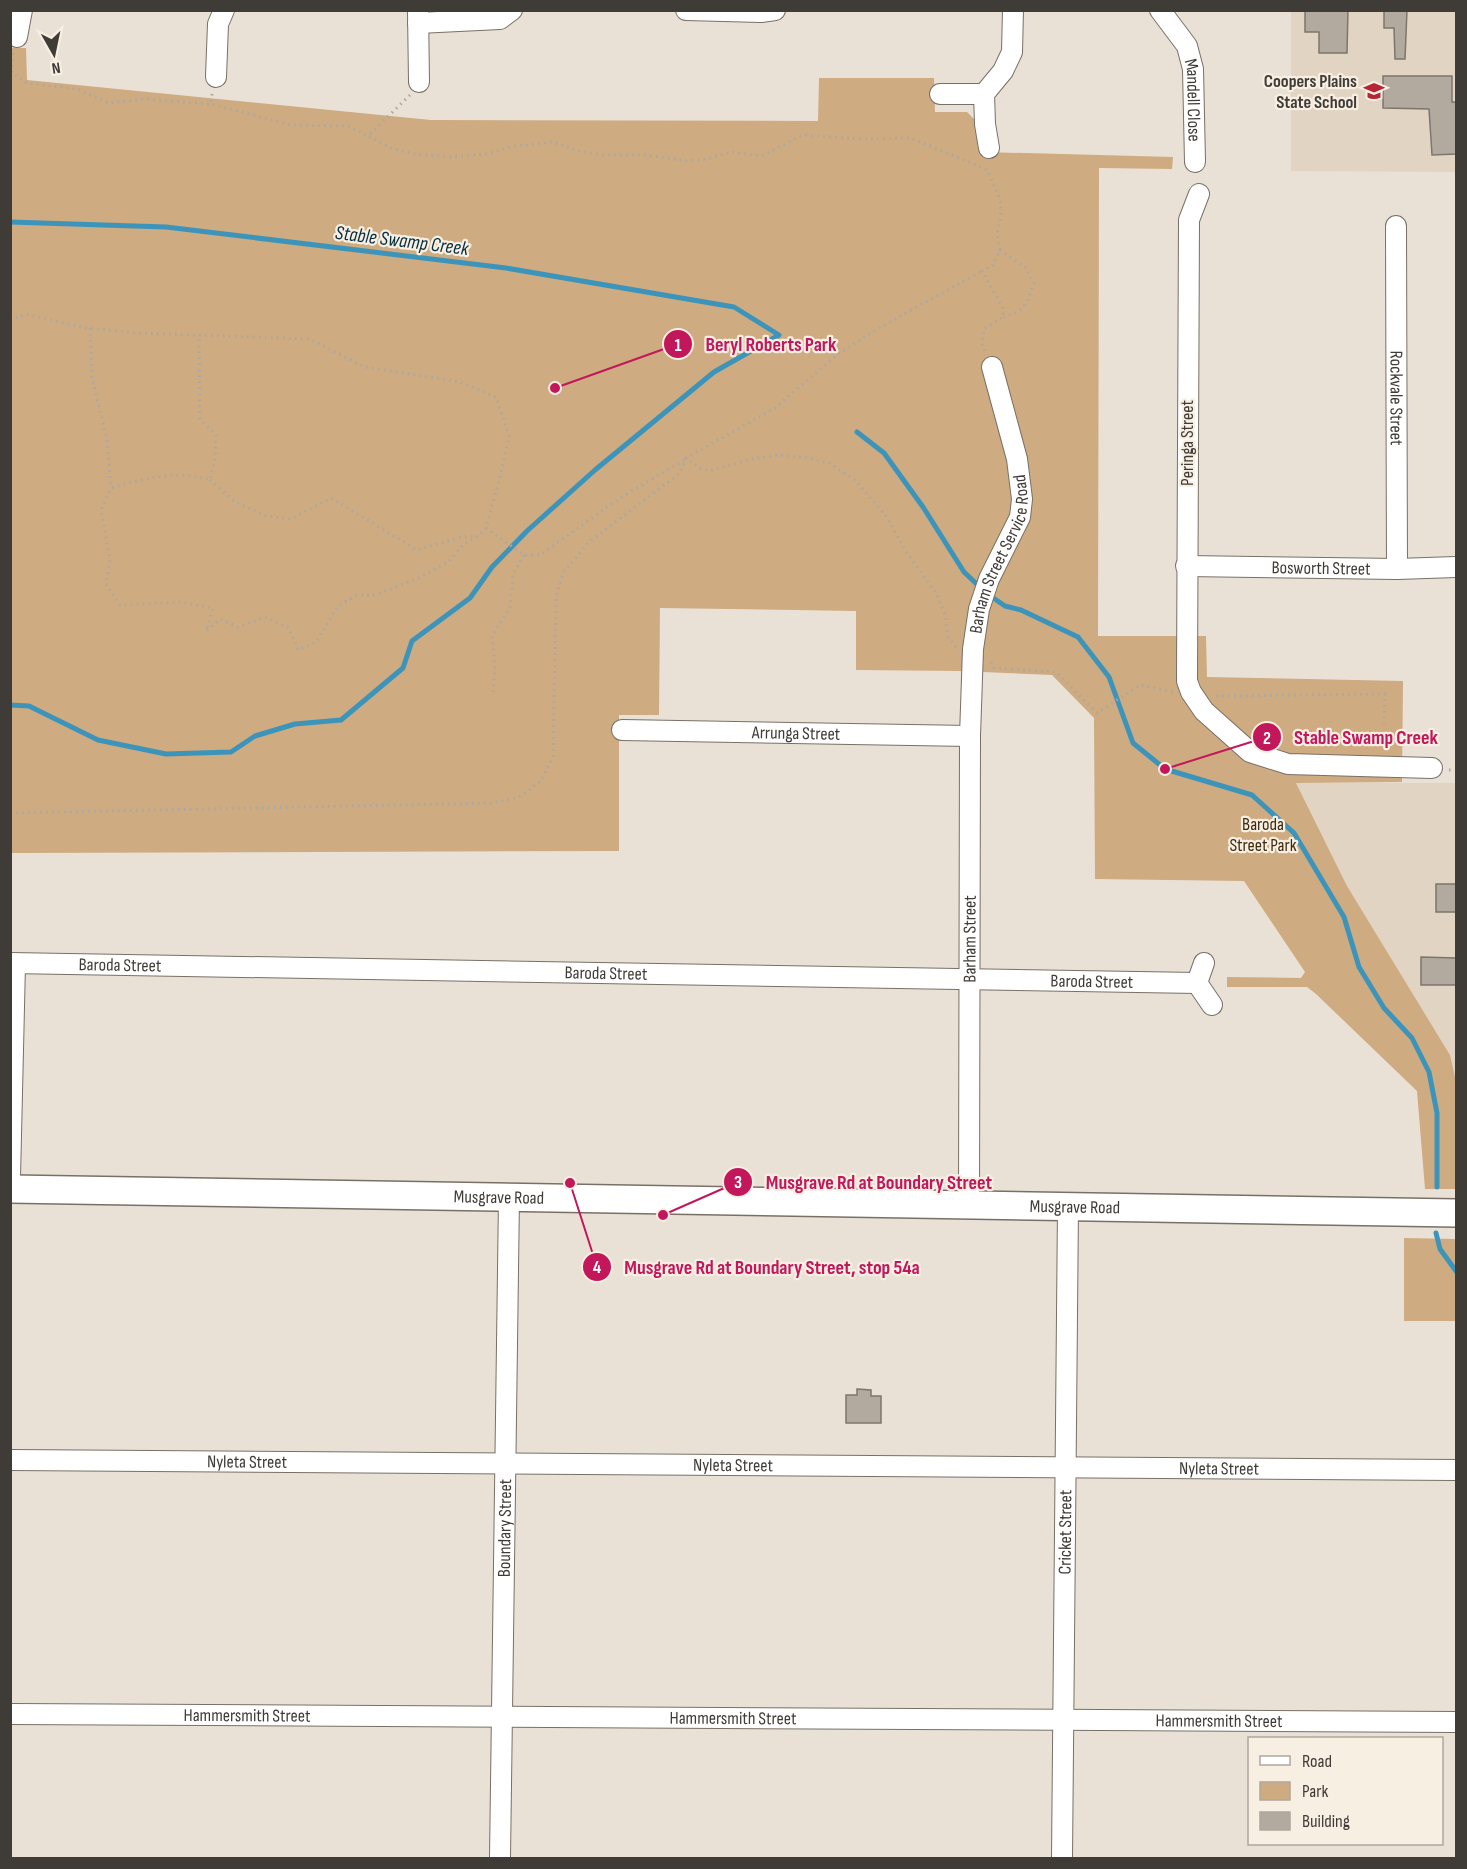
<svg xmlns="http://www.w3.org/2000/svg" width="1467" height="1869" font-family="'Sofia Sans Condensed',sans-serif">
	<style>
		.built { fill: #e2d4c3 }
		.green { fill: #ceab80 }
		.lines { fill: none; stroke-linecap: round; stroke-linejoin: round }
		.stream { stroke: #3d94bb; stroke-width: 5 }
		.building { fill: #b2a99f; stroke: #7e766c; stroke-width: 1.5 }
		.street-casing { stroke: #787066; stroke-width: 22 }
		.secondary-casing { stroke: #787066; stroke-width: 30 }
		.path { stroke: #aea79e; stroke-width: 3; stroke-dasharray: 1.5 4.5; stroke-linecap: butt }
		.street { stroke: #fff; stroke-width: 20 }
		.secondary { stroke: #fff; stroke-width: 27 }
		.labels { text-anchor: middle; stroke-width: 4.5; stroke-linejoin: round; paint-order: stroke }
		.poi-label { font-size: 18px; font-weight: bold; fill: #3f3b37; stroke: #f8efe3; text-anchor: end }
		.street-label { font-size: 18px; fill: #3f3b37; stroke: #f8efe3 }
		.park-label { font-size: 18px; fill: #3e2a0d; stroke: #f8efe3 }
		.water-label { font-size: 20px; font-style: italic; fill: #072f40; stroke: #f8efe3 }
		.leader { fill: none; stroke: #c2185b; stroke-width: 2 }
		.callout-dot { fill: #c2185b; stroke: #f8efe3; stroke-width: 2 }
		.mark-label { font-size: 18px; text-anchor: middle; font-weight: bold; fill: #fff }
		.callout-label { font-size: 20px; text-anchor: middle; font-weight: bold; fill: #c2185b; stroke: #f8efe3; stroke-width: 4.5; stroke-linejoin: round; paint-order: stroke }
	</style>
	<rect width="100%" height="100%" fill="#eae1d6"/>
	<path class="built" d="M1291 11H1456V172L1291 171Z
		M1296 783H1456V1081L1450 1055 1347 886Z"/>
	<path class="green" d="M10 48H26L27 80 431 120 818 121 819 78H934L935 112H967L975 120 983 152 1173 157 1172 169 1099 168 1098 636H1206L1207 677 1403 681 1402 782 1296 783 1347 886 1450 1055 1456 1081V1189H1425L1417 1091 1316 994 1307 987H1227V977L1301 978 1305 972 1244 881 1095 879 1094 718 1052 675 959 671 856 670V611L660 608 659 715H619V851L11 853Z
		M1404 1238 1456 1239V1321H1404Z"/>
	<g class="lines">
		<path class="stream" d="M10 222 166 227 506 268 734 307 779 335 714 372 595 470 527 531 492 567 470 598 412 641 403 668 341 720 295 724 255 736 231 752 166 754 98 740 29 706 10 705
			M857 432 884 453 923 507 964 572 982 589
			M989 595 1005 606 1021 610 1078 637 1109 677 1133 743 1165 769 1252 795 1294 833 1344 917 1359 967 1384 1008 1412 1038 1429 1072 1437 1113V1187
			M1436 1233 1440 1249 1456 1271"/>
	</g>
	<path class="building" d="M1305 10H1348L1347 53H1319V32H1305Z
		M1384 10H1407L1405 59H1395L1394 28H1384Z
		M1383 76H1452V102H1456V154L1432 155 1429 109 1383 108Z
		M1436 884H1456V912H1436Z
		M1421 957 1456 958V985H1421Z
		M857 1389 871 1390V1396H881V1423H846V1395H857Z"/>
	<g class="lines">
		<g class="street-casing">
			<g id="street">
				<path d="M418 10 419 82"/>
				<path d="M686 10 761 12 775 10"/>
				<path id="s1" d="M1160 10 1187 46 1193 69 1195 162"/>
				<path d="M418 23 500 19 512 10"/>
				<path d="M17 37 22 10"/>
				<path d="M216 77 218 24 224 10"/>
				<path d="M940 94H984"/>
				<path d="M989 148 985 124 984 94 1003 71 1012 52 1013 10"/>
				<path d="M1199 194 1189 220 1187 681 1191 692 1204 711 1250 752 1288 764 1432 768"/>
				<path id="s2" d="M1396 226 1397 569"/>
				<path id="s3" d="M1186 566 1397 569 1456 567"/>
				<path id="s4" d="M622 730 970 736"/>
				<path id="s5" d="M10 963 1197 983"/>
				<path d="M1204 963 1197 983 1212 1005"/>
				<path d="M10 1178 15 964"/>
				<path id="s6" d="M969 1205 970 736 973 649 979 609 989 579 1020 517 1022 499 1017 459 992 367"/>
				<path id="s7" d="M10 1460 1456 1470"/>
				<path id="s8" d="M10 1714 1456 1722"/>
				<path id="s9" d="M500 1858 509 1197"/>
				<path id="s10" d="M1062 1858 1068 1206"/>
			</g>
		</g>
		<g class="secondary-casing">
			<g id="secondary">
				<path id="s11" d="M10 1189 1456 1213"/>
			</g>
		</g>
		<path class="path" d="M13 53 12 73 27 83 77 89 109 103 144 99 211 104
			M212 94 211 104 291 125 348 126 368 136
			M410 95 368 136 391 148 414 154 450 157 488 154 510 147 553 142 579 151 601 155H645L688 161 707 159 731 152 762 156 803 135 861 139 910 138 974 164 987 170
			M1000 250 1025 267 1034 283C1027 304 1025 311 1003 317
			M10 320 26 314 86 328 138 333 310 339 365 367 460 382 496 397 509 436 500 477 486 528 478 536 464 544 448 562 419 578 375 595H357L338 606 316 642 298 650 289 628 265 617 238 627 220 619 206 631 213 608 181 602 120 605 106 584 110 559 101 510 111 488C144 479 176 469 210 480L215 460 216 435 200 419 199 335
			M90 328 92 377 107 439 111 488
			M985 351 982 344 984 329 1003 317V308L982 271 993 265 1000 250 997 234 1001 217 1000 200 987 169
			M210 480 235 502 266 516 291 519 331 498 417 550 462 537 475 536
			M486 528 524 555H540L620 498 686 459
			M956 647 948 636 945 614 936 593 907 553 886 516 855 480 829 463 802 457 776 455 748 460 709 471 700 468 686 458 775 408 837 355 877 329 982 271
			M991 662 994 668 1056 672 1097 713 1140 685 1174 692
			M493 692 495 668 492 636 510 608 513 574 524 555
			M1216 696 1385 694 1384 724
			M1449 770H1456
			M10 813 492 803 519 797 542 780 553 756 556 597 563 573 589 542 680 473 686 458"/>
		<use href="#street" class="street"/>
		<use href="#secondary" class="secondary"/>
	</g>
	<defs>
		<g id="school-bare" transform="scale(1.62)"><path d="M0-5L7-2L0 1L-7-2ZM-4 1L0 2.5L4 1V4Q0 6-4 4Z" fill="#b62533" stroke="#f8efe3" stroke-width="2.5" paint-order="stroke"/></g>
	</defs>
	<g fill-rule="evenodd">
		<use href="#school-bare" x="1374" y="91"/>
	</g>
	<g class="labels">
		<g class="poi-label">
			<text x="1357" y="87">Coopers Plains<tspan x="1357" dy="21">State School</tspan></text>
		</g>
		<g class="street-label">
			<text dy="6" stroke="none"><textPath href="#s1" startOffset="100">Mandell Close</textPath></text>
			<text dy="6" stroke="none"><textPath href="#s2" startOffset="172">Rockvale Street</textPath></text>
			<text transform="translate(1187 443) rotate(-90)" y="6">Peringa Street</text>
			<text dy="6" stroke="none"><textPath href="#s6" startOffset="656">Barham Street Service Road</textPath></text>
			<text dy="6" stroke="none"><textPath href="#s3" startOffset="135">Bosworth Street</textPath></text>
			<text dy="6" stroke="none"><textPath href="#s4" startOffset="174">Arrunga Street</textPath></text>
			<text dy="6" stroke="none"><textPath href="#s6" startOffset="266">Barham Street</textPath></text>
			<text dy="6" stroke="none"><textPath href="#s5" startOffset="110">Baroda Street</textPath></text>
			<text dy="6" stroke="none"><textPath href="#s5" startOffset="596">Baroda Street</textPath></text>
			<text dy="6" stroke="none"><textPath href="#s5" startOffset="1082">Baroda Street</textPath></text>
			<text dy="6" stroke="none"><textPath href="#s11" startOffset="489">Musgrave Road</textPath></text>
			<text dy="6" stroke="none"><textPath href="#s11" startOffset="1065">Musgrave Road</textPath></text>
			<text dy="6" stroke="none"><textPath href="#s7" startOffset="237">Nyleta Street</textPath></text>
			<text dy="6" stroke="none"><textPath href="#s7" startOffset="723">Nyleta Street</textPath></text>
			<text dy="6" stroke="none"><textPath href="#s7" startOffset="1209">Nyleta Street</textPath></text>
			<text dy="6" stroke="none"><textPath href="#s9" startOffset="330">Boundary Street</textPath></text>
			<text dy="6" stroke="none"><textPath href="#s10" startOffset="326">Cricket Street</textPath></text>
			<text dy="6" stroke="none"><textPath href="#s8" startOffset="237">Hammersmith Street</textPath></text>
			<text dy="6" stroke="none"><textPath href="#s8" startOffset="723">Hammersmith Street</textPath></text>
			<text dy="6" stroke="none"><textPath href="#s8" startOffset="1209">Hammersmith Street</textPath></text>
		</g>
		<g class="park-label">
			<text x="1263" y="830">Baroda<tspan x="1263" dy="21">Street Park</tspan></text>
		</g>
		<g class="water-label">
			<text transform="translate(402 240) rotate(7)" y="7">Stable Swamp Creek</text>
		</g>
	</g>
	<path class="leader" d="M555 388L678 344M1165 769L1267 737M663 1215L738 1182M570 1183L597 1267"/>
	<g class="callout-dot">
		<circle cx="555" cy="388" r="6"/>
		<circle cx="1165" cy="769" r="6"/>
		<circle cx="663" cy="1215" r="6"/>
		<circle cx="570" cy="1183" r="6"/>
		<circle cx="678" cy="344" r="15"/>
		<circle cx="1267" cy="737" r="15"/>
		<circle cx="738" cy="1182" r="15"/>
		<circle cx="597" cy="1267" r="15"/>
	</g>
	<g class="mark-label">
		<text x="678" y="351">1</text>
		<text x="1267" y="744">2</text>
		<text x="738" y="1188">3</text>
		<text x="597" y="1273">4</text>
	</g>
	<g class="callout-label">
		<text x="771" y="351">Beryl Roberts Park</text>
		<text x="1366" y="744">Stable Swamp Creek</text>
		<text x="879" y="1189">Musgrave Rd at Boundary Street</text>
		<text x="772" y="1274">Musgrave Rd at Boundary Street, stop 54a</text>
	</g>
	<rect width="1467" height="1869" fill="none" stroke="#3f3b37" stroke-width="24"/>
	<rect x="1248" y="1737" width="195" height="108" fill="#f8efe3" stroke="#aea79e" stroke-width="1.5"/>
	<rect x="1260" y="1756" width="30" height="9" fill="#ffffff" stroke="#aea79e" stroke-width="1.5"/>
	<text x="1302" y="1767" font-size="18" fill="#3f3b37">Road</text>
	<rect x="1260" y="1782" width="30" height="18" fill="#ceab80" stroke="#aea79e" stroke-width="1.5"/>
	<text x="1302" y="1797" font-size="18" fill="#3f3b37">Park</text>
	<rect x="1260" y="1812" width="30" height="18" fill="#b2a99f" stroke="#aea79e" stroke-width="1.5"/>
	<text x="1302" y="1827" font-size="18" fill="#3f3b37">Building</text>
	<g transform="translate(54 54) rotate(171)" stroke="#f8efe3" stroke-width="4.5" paint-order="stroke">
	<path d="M0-4.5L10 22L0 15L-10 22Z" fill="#3f3b37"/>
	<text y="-9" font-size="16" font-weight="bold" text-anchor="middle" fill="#3f3b37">N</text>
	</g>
</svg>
